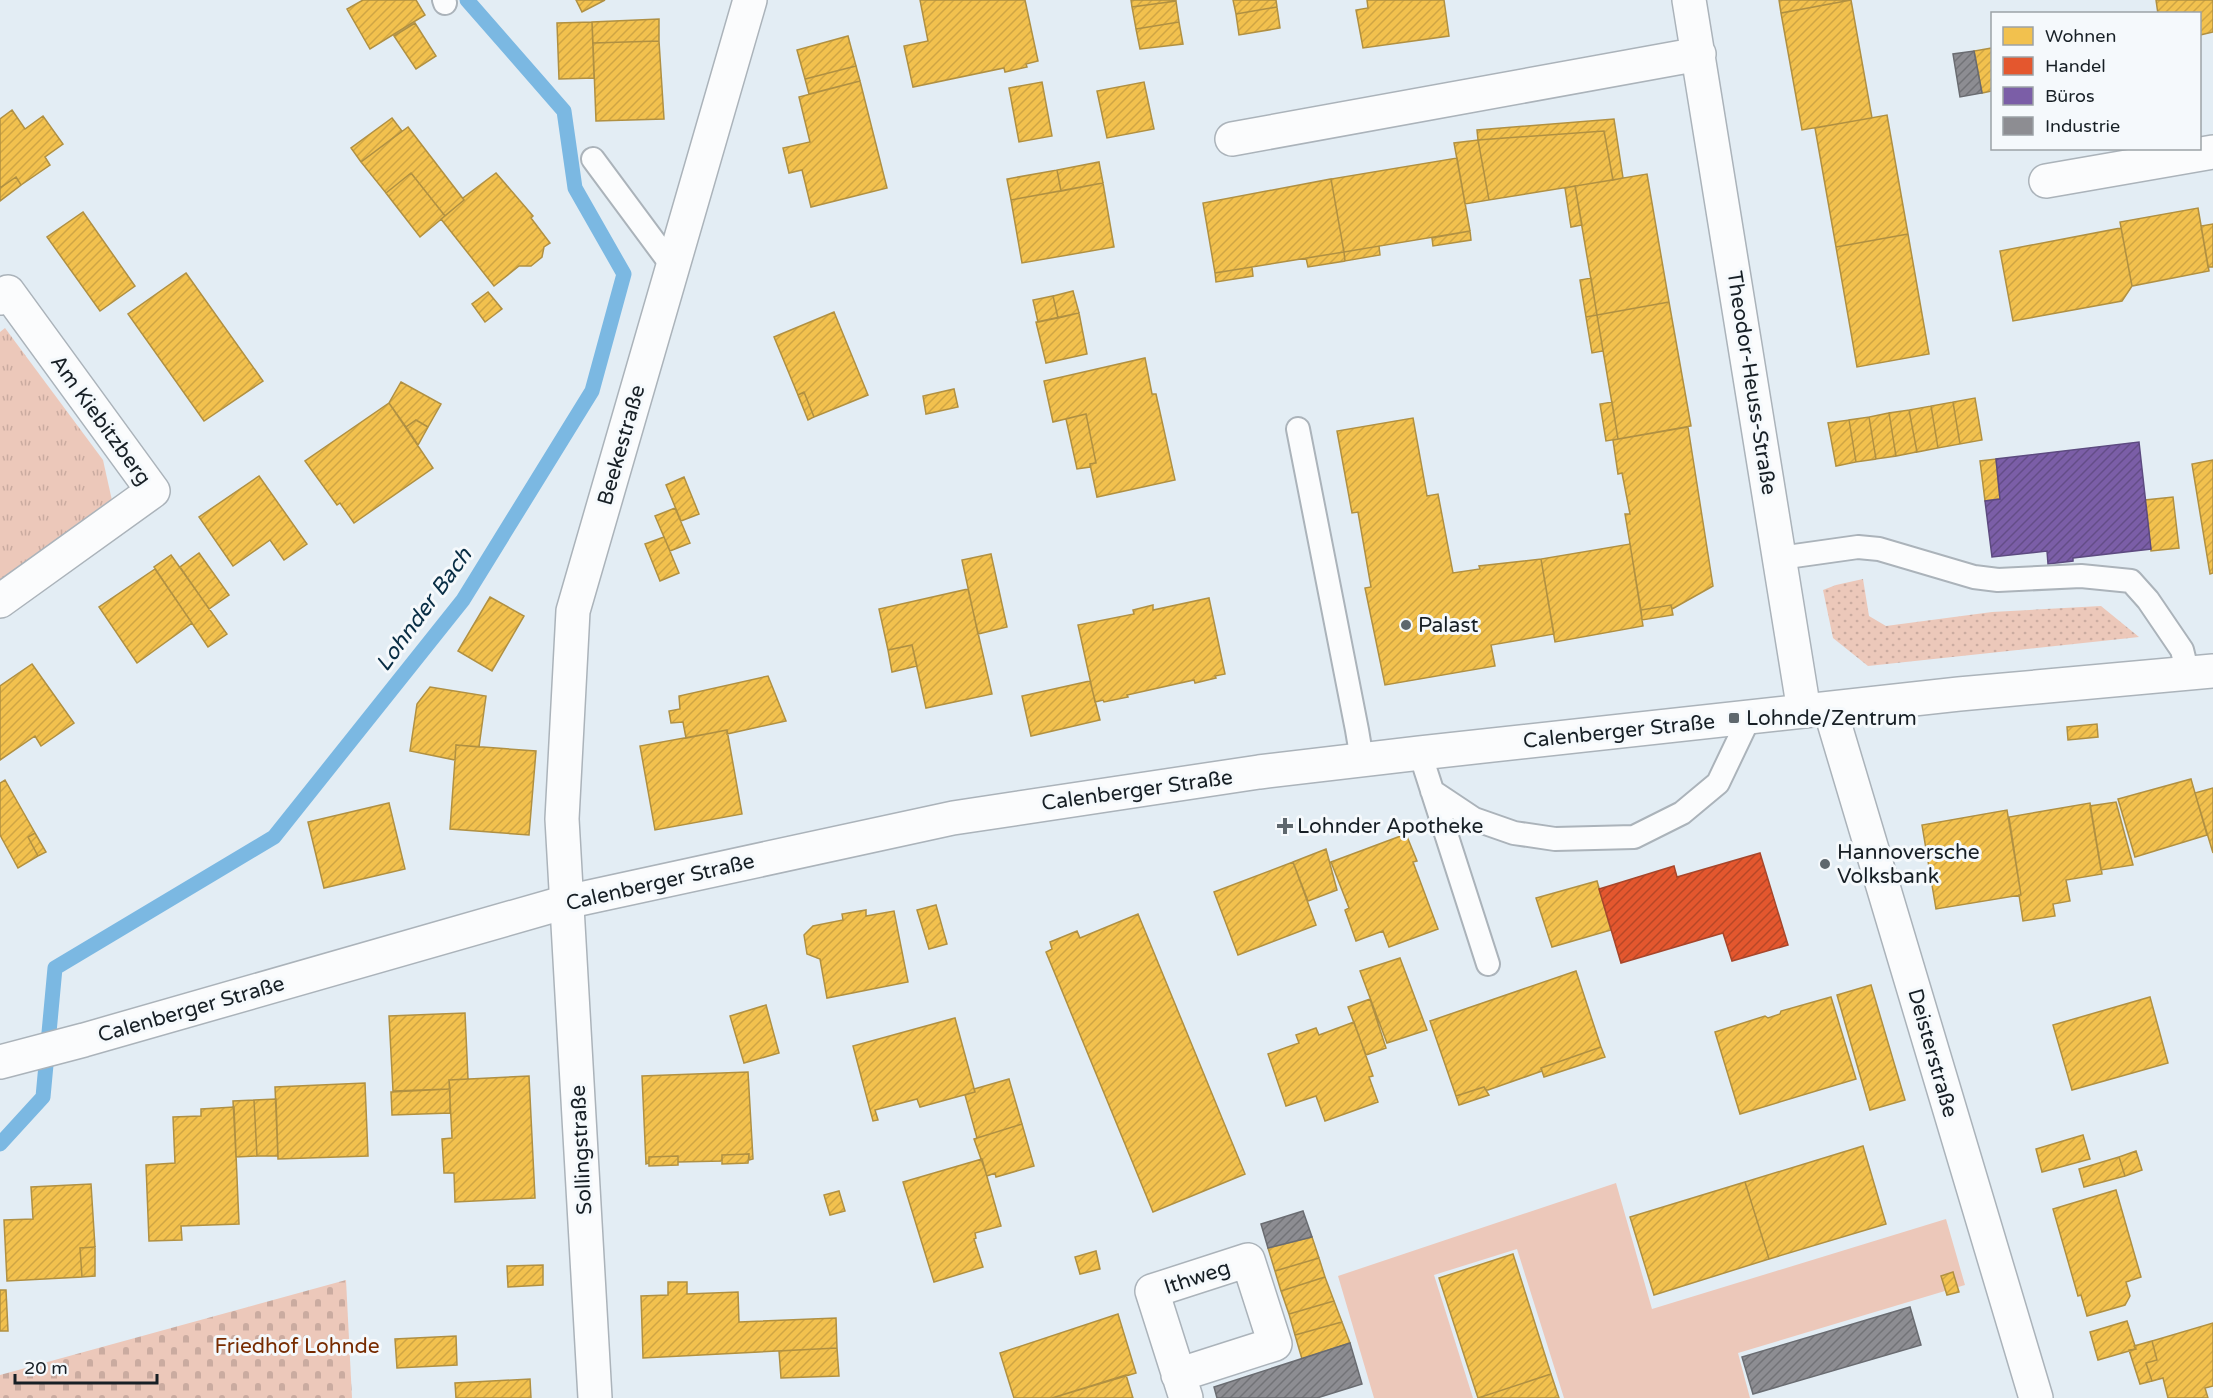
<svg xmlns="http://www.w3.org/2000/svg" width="2213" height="1398" font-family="'Varela Round',sans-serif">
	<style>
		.grass { fill: url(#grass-dots) }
		.cemetery { fill: url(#cemetery-stones) }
		.park { fill: url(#park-tufts) }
		.garden { fill: #ecc8ba }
		.homes { fill: url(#homes-hatch); stroke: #b09042; stroke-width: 1.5 }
		.shops { fill: url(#shops-hatch); stroke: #a6462b; stroke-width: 1.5 }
		.offices { fill: url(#offices-hatch); stroke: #5d4b80; stroke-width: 1.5 }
		.industry { fill: url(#industry-hatch); stroke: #6a6c71; stroke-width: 1.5 }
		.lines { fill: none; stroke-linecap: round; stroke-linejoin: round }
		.stream { stroke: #7bb8e2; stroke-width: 15 }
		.service-casing { stroke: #abb3ba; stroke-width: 26 }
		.minor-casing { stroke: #abb3ba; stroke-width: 36 }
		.tertiary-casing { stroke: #abb3ba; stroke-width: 36 }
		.service { stroke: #fbfcfd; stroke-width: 22 }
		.minor { stroke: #fbfcfd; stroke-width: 33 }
		.tertiary { stroke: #fbfcfd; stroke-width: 33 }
		.poi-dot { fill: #5e676d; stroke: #f5f9fc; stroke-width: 2 }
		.labels { text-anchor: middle; stroke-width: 6; stroke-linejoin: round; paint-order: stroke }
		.street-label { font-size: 21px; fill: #171f25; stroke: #f5f9fc }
		.poi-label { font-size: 21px; fill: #171f25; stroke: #f5f9fc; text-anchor: start }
		.park-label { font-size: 21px; fill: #772b00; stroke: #f5f9fc }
		.water-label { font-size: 22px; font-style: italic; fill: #082d44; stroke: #f5f9fc }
	</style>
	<defs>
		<pattern id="grass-dots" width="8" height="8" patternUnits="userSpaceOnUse" patternTransform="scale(1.5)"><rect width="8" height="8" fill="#ecc8ba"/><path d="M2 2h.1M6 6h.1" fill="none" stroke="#caaba0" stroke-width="1.8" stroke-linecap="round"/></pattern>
		<pattern id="cemetery-stones" width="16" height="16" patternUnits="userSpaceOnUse" patternTransform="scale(1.5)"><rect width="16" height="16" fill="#ecc8ba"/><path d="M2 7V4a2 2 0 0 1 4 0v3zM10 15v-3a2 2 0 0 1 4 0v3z" fill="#caaba0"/></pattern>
		<pattern id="park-tufts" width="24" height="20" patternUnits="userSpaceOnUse" patternTransform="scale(1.5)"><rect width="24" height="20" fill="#ecc8ba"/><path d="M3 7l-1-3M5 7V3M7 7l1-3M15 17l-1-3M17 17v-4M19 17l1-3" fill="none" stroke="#caaba0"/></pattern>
		<pattern id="homes-hatch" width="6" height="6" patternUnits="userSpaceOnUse" patternTransform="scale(1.5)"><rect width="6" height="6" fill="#f2c14e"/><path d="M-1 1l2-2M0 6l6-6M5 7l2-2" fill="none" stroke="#cfa544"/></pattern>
		<pattern id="shops-hatch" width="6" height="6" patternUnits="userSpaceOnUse" patternTransform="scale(1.5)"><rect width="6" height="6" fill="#e4572e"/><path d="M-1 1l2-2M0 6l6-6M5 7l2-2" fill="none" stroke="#b84727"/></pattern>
		<pattern id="offices-hatch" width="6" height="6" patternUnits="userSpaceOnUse" patternTransform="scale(1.5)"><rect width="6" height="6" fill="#7b5ea7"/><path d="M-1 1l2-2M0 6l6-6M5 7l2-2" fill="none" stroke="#644d88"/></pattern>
		<pattern id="industry-hatch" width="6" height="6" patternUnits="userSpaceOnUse" patternTransform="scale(1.5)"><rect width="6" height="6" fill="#8d8d92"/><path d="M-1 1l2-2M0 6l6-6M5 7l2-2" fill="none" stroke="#727377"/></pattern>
	</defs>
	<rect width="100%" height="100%" fill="#e3edf4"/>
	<path class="grass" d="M1863 579 1869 616 1886 626 1992 612 2101 606 2139 637 1868 666 1833 638 1823 590 1836 585Z"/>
	<path class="cemetery" d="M346 1280 352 1398H0V1375Z"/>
	<path class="park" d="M5 328 103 460 113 505 0 588V332Z"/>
	<path class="garden" d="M1616 1183 1652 1309 1946 1219 1965 1285 1738 1353 1750 1398H1564L1517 1249 1434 1275 1473 1398H1374L1338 1276Z"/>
	<path class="homes" d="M363 0H416L425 15 370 49 347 9Z
		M576 0H605L582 12Z
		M920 0H1025L1038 61 1026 64 1027 67 1005 72 1004 68 913 87 904 46 928 41Z
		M1131 0H1176V1L1132 7Z
		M1233 0H1276L1277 7 1236 14Z
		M1367 0H1444L1449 36 1363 48 1356 10 1368 8Z
		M1779 0H1851L1781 13Z
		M1851 0 1872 118 1802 130 1781 13Z
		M2156 0H2213V32L2200 35V14H2158Z
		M1176 1 1179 22 1136 29 1132 7Z
		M1277 7 1280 28 1239 35 1236 14Z
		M659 19V41L593 43 592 22Z
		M592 22 594 78 559 79 557 23Z
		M1179 22 1183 44 1140 49 1136 29Z
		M415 23 436 56 416 69 394 36Z
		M848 36 856 66 805 79 797 50Z
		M659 41 664 119 596 121 593 43Z
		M1992 48V91L1982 93 1974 51Z
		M856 66 860 81 809 94 805 79Z
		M860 81 887 188 811 207 802 170 789 173 783 148 810 142 799 97Z
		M1042 82 1052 136 1019 142 1009 88Z
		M1144 82 1154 129 1107 138 1097 91Z
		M12 110 25 129 43 116 63 144 45 157 50 165 21 185 16 177 0 188V119Z
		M1887 115 1908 234 1836 247 1815 128Z
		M392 118 402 131 361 162 351 148Z
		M1614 119 1623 178 1613 180 1604 131 1478 140 1477 130Z
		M408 127 464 200 445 216 411 173 386 193 361 162Z
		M1604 131 1613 180 1489 200 1478 140Z
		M1478 140 1489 200 1465 204 1454 143Z
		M1457 158 1470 231 1344 252 1331 179Z
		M1099 162 1103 183 1061 191 1057 170Z
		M1057 170 1061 191 1011 200 1007 179Z
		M411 173 445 216 420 237 386 193Z
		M496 173 533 216 531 218 550 243 544 247 542 257 531 266H519L494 286 441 219 464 200 463 198Z
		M1647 174 1669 302 1597 315 1575 186Z
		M16 177 21 185 0 201V188Z
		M1331 179 1344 252 1215 273 1203 203Z
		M1103 183 1114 247 1022 263 1011 200Z
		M1575 186 1582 225 1571 227 1565 188Z
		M2198 208 2209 271 2132 286 2120 222Z
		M83 212 135 286 100 311 47 237Z
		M2213 224V267H2208L2201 226Z
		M2121 228 2132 286 2122 301 2013 321 2000 251Z
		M1470 231 1471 240 1433 246 1432 238Z
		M1908 234 1929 354 1857 367 1836 247Z
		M1379 246 1380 255 1345 261 1344 252Z
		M1344 252 1345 261 1308 267 1306 258Z
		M1252 267 1253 276 1216 282 1215 273Z
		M186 273 263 381 204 421 128 314Z
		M1591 278 1597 315 1586 317 1580 280Z
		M1073 291 1079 313 1058 318 1053 296Z
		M488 292 502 309 485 322 472 304Z
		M1053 296 1058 318 1038 322 1033 300Z
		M1669 302 1691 426 1618 439 1597 315Z
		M834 312 868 395 814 417 804 392 798 395 774 337Z
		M1079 313 1087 354 1046 363 1036 322Z
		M1597 315 1603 351 1592 353 1586 317Z
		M1145 358 1152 394H1156L1175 480 1097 497 1090 464 1096 463 1086 414 1053 422 1044 381Z
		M401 382 441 404 428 427 416 420 406 427 389 403Z
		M954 389 958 407 926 414 923 396Z
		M804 392 814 417 808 420 798 395Z
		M1975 398 1982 440 1960 444 1953 402Z
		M1612 402 1618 439 1606 441 1600 404Z
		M1953 402 1960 444 1938 448 1931 406Z
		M389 403 433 468 354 523 340 503 337 505 305 461Z
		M1931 406 1938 448 1917 452 1909 410Z
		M1909 410 1917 452 1896 456 1889 413Z
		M1889 413 1896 456 1876 459 1869 417Z
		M1086 414 1096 463 1090 464V467L1077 469 1066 419Z
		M1869 417 1876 459 1856 462 1849 420Z
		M1413 418 1427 496 1438 494 1453 573 1480 569 1479 566 1541 559 1554 634 1491 645 1495 666 1385 685 1365 588 1371 587 1358 512 1352 513 1337 431Z
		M416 420 428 427 418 445 406 427Z
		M1849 420 1856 462 1836 466 1828 423Z
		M1688 427 1713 586 1672 609 1671 605 1641 610 1625 514H1630L1622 473 1618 474 1613 440Z
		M1996 459 2000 499 1985 501 1980 461Z
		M2213 460V573L2210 574 2192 464Z
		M259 476 307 544 284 560 270 540 233 566 199 517Z
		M684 477 699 514 681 521 666 485Z
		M2173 497 2179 548 2151 551 2145 500Z
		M675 508 690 543 670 551 655 516Z
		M664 537 679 573 660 581 645 544Z
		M1630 544 1643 626 1555 642 1541 559Z
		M199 553 229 595 209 609 180 567Z
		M991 554 1007 627 978 634 962 560Z
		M171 555 227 634 208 647 154 567Z
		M155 569 192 623 137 663 99 607Z
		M968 589 992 694 926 708 912 645 888 650 879 609Z
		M490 597 524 616 492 671 458 651Z
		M1209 598 1225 674 1215 676 1216 678 1195 683 1194 680 1127 695 1128 697 1104 702 1103 700 1095 702 1078 625 1134 614 1133 610 1153 605V610Z
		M1671 605 1673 615 1642 620 1641 610Z
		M912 645 917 666 892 672 888 650Z
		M32 664 74 723 41 746 35 736 0 760V686Z
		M768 676 786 721 727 734V730L686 738 683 722 671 723 669 711 680 709 679 696Z
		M1090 681 1100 720 1031 736 1022 696Z
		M430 687 486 696 479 747 456 745 455 760 410 751 417 704Z
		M2097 724 2098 737 2068 740 2067 727Z
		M727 730 742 814 655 830 640 746Z
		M456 745 536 751 529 835 450 829Z
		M2191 779 2207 835 2135 857 2118 799Z
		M5 780 35 833 28 837 38 856 18 868 0 835V783Z
		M2213 788V853L2195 793Z
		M2116 802 2133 865 2101 870 2090 806Z
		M389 803 405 869 324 888 308 822Z
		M2090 803 2102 874 2066 880 2070 901 2053 904 2055 916 2023 921 2019 895H2021L2009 817Z
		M2007 810 2021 895 1936 909 1922 825Z
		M35 833 46 852 38 856 28 837Z
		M1406 834 1417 861 1413 862 1438 929 1389 947 1383 931 1356 941 1345 910 1349 908 1331 862Z
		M1326 849 1337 890 1308 901 1293 862Z
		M1293 862 1316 925 1238 955 1214 892Z
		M1597 881 1611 930 1552 947 1536 898Z
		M936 905 947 944 929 949 917 910Z
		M866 910V916L894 911 908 982 827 998 820 959 807 954 804 935 813 926 843 920 842 914Z
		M1138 914 1245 1174 1153 1212 1046 952 1052 949 1050 942 1077 931 1080 938Z
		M1400 958 1427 1030 1387 1043 1360 971Z
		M1576 971 1601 1047 1541 1068 1542 1071 1488 1090H1486L1484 1087 1456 1096 1430 1021Z
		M1871 985 1905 1100 1870 1110 1837 995Z
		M1831 997 1856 1079 1740 1114 1715 1032 1765 1016 1768 1018 1780 1014 1781 1011Z
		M2150 997 2168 1063 2072 1090 2053 1025Z
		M1370 999 1386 1048 1366 1055 1348 1007Z
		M766 1005 779 1053 744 1063 730 1016Z
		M465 1013 468 1079 449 1080 450 1089 393 1091 389 1016Z
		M955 1018 975 1092 920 1107 917 1099 875 1110 878 1120 873 1121 853 1046Z
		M1354 1022 1373 1076 1369 1077 1378 1102 1325 1121 1316 1096 1286 1106 1268 1054 1299 1043 1296 1035 1316 1028 1319 1035Z
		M1601 1047 1605 1057 1544 1077 1541 1068Z
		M748 1072 753 1159 749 1160V1154L722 1155V1161L678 1162V1156L649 1157V1163L646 1164 642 1076Z
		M529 1076 535 1198 455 1202 454 1173H444L442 1139 452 1138 449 1080Z
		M1009 1079 1022 1124 977 1138 965 1095 975 1092 974 1089Z
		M365 1083 368 1156 278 1159 275 1087Z
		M1484 1087 1489 1095 1459 1105 1456 1096Z
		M450 1089V1113L392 1115 391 1092Z
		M276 1099 278 1156H257L254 1100Z
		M254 1100 257 1156 236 1157 233 1101Z
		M234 1107 239 1224 181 1226 182 1240 149 1241 146 1165 175 1163 173 1117 201 1116V1109Z
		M1022 1124 1034 1166 996 1177 995 1173 987 1176 974 1139Z
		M2083 1135 2090 1159 2042 1172 2036 1149Z
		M1863 1146 1886 1224 1769 1259 1745 1182Z
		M2136 1151 2142 1170 2125 1176 2119 1157Z
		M749 1154 748 1163 722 1164V1155Z
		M678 1156V1165L649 1166V1157Z
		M2119 1157 2125 1176 2084 1187 2079 1169Z
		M982 1159 1001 1226 975 1233 976 1238 974 1239 983 1267 934 1282 903 1182Z
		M1745 1182 1769 1259 1654 1295 1630 1217Z
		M91 1184 95 1247 80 1248 82 1277 7 1281 4 1220 33 1219 31 1187Z
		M2116 1190 2141 1277 2126 1282 2130 1296 2125 1305 2087 1316 2081 1295 2078 1296 2053 1209Z
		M839 1191 845 1211 830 1215 824 1195Z
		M1312 1237 1319 1258 1275 1271 1268 1248Z
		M95 1247V1276L82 1277 80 1248Z
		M1096 1251 1100 1269 1080 1274 1075 1257Z
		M1513 1254 1551 1374 1478 1398 1439 1278Z
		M1319 1258 1325 1277 1281 1291 1275 1271Z
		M543 1265V1285L508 1287 507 1266Z
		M1953 1272 1959 1292 1947 1295 1941 1276Z
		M1325 1277 1334 1301 1289 1314 1281 1291Z
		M668 1282H687V1294L738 1292 739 1322 836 1318 837 1348 643 1358 641 1296 668 1295Z
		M0 1290H6L8 1331H0Z
		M1334 1301 1342 1322 1295 1335 1289 1314Z
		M1118 1314 1136 1373 1052 1398H1014L1000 1353Z
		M2127 1321 2136 1349 2098 1360 2090 1332Z
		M1342 1322 1350 1343 1302 1359 1295 1335Z
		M2213 1323V1386L2205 1388 2208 1398H2168L2163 1378 2152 1381 2146 1363 2157 1360 2152 1341Z
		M456 1336 457 1365 397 1368 395 1339Z
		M2152 1341 2157 1360 2146 1363 2152 1381 2140 1384 2129 1350 2136 1349 2134 1346Z
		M837 1348 839 1376 781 1378 779 1351Z
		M1551 1374 1559 1398H1478Z
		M1126 1375 1133 1398H1052Z
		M530 1379 531 1398H456L455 1383Z"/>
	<path class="shops" d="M1760 853 1788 945 1732 961 1723 933 1621 963 1599 889 1674 866 1677 877Z"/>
	<path class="offices" d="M2139 442 2151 549 2073 558V561L2048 564 2047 551 1992 557 1985 501 2000 499 1996 459Z"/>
	<path class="industry" d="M1974 51 1982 93 1960 97 1953 54Z
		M1303 1211 1312 1237 1268 1248 1261 1224Z
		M1910 1307 1921 1345 1753 1394 1742 1357Z
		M1350 1343 1362 1384 1317 1398H1217L1214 1387Z"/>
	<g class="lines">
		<path class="stream" d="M0 1144 43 1097 55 968 274 837 463 600 592 391 624 274 575 188 564 111 467 0"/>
		<g class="service-casing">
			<path id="service" d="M444 0 445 3
				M593 159 673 267
				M1298 429 1357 730 1362 760
				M1780 558 1858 547 1879 549 1974 577 1998 580 2081 576 2131 581 2148 600 2182 650 2188 674
				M1420 753 1488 964
				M1432 791 1474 819 1514 833 1555 839 1634 837 1682 813 1718 783 1750 716"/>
		</g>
		<g class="minor-casing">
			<path id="minor" d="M1689 0 1804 711
				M1232 139 1699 54
				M2046 181 2213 152
				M0 298 8 292 153 491 0 601
				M1830 709 2036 1398
				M1178 1375 1275 1344 1248 1260 1152 1291 1186 1398
				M595 1398 562 819 573 611 750 0"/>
		</g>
		<g class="tertiary-casing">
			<path id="tertiary" d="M0 1062 84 1040 566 902 953 818 1259 772 1420 753 1959 694 2213 671"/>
		</g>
		<use href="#service" class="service"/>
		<use href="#minor" class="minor"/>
		<use href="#tertiary" class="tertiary"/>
	</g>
	<g class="poi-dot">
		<circle cx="1406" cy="625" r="6"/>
		<rect x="1728" y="712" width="12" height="12" rx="3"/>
		<path d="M1282 817h6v6h6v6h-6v6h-6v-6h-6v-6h6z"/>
		<circle cx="1825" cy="864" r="6"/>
	</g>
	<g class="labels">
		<g class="street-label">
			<text transform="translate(1752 383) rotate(81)" y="7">Theodor-Heuss-Straße</text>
			<text transform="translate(101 420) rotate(54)" y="7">Am Kiebitzberg</text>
			<text transform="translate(621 445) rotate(-74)" y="7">Beekestraße</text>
			<text transform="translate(1619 731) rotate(-6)" y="7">Calenberger Straße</text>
			<text transform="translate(1137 790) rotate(-8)" y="7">Calenberger Straße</text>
			<text transform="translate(660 882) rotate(-13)" y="7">Calenberger Straße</text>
			<text transform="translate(191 1009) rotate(-16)" y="7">Calenberger Straße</text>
			<text transform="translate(1933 1053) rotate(74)" y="7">Deisterstraße</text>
			<text transform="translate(581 1150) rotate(-93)" y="7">Sollingstraße</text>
			<text transform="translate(1197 1277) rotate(-18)" y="7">Ithweg</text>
		</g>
		<g class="poi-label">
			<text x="1418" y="632">Palast</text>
			<text x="1746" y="725">Lohnde/Zentrum</text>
			<text x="1297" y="833">Lohnder Apotheke</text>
			<text x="1837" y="859">Hannoversche<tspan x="1837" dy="24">Volksbank</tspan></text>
		</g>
		<g class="park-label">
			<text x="297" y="1353">Friedhof Lohnde</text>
		</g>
		<g class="water-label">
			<text transform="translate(423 609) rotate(-54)" y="8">Lohnder Bach</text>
		</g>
	</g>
	<rect x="1991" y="12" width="210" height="138" fill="#f5f9fc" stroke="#9ca2a6" stroke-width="1.5"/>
	<rect x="2003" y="27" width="30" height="18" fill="#f2c14e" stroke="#9ca2a6" stroke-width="1.5"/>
	<text x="2045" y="42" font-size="18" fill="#171f25">Wohnen</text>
	<rect x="2003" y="57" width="30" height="18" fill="#e4572e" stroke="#9ca2a6" stroke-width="1.5"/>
	<text x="2045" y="72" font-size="18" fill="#171f25">Handel</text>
	<rect x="2003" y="87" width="30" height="18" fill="#7b5ea7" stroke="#9ca2a6" stroke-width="1.5"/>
	<text x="2045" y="102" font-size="18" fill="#171f25">Büros</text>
	<rect x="2003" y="117" width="30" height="18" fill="#8d8d92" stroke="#9ca2a6" stroke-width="1.5"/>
	<text x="2045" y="132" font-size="18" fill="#171f25">Industrie</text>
	<path d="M15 1374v9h142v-9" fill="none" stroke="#171f25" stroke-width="3"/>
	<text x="24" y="1374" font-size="18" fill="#171f25" stroke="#f5f9fc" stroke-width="4.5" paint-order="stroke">20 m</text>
</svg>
